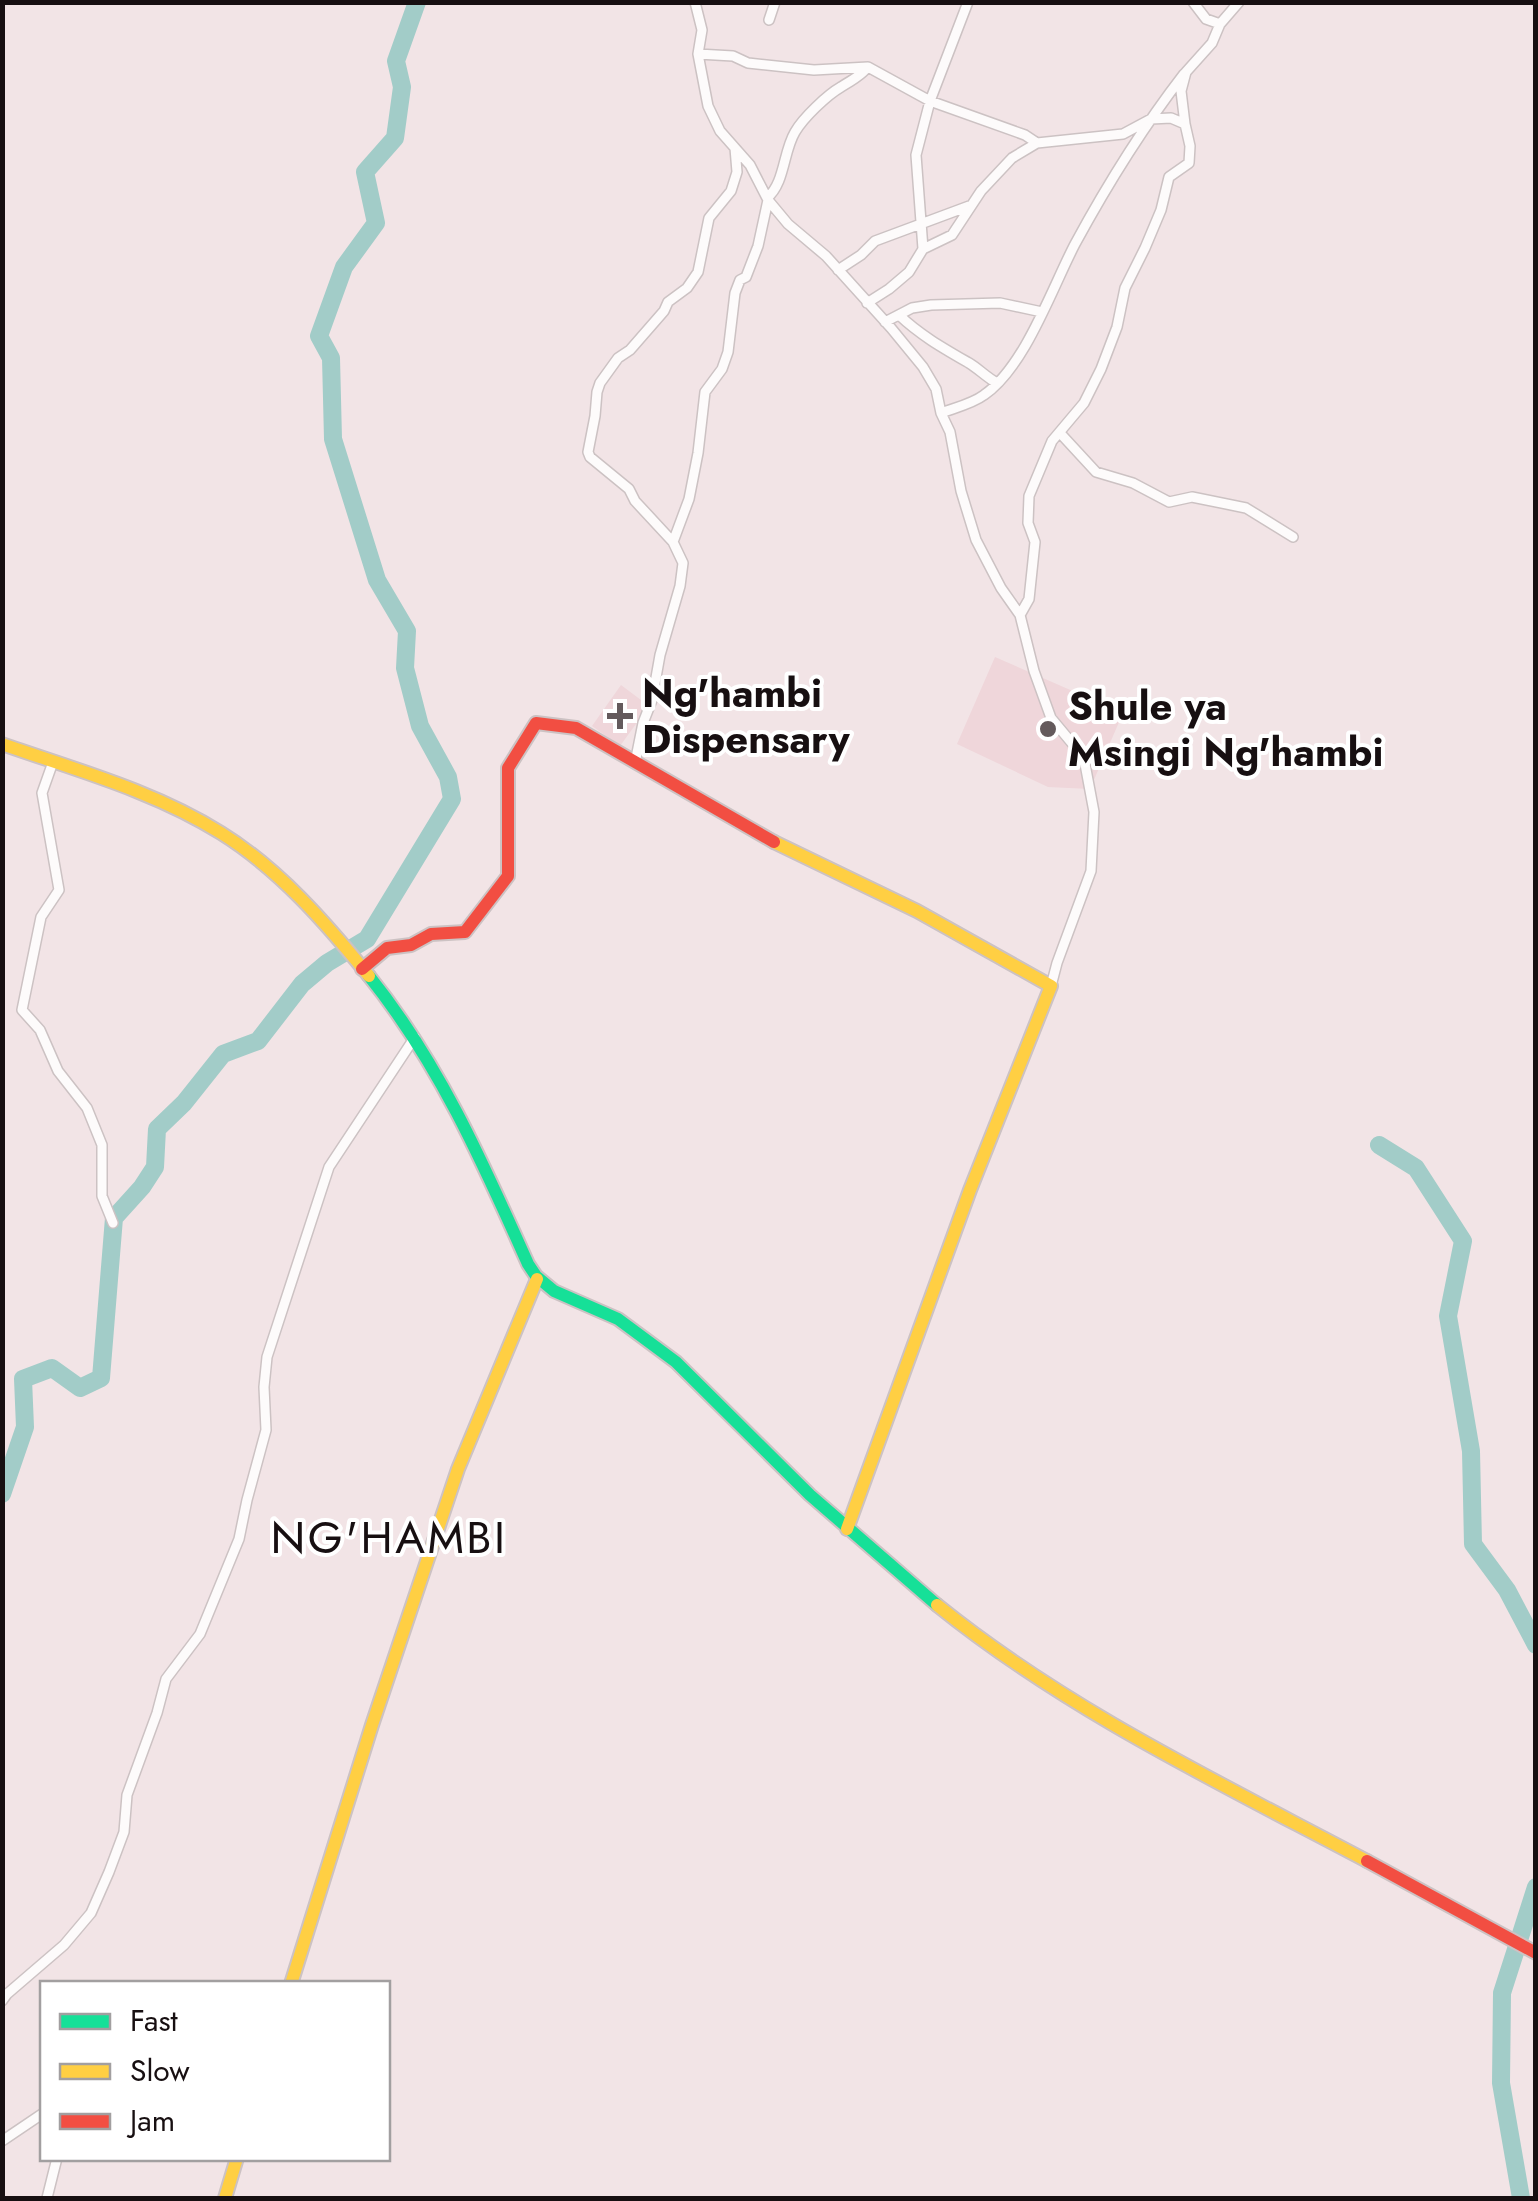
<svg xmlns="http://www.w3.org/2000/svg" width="1538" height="2201" font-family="Jost,sans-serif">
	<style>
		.built { fill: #efd6da }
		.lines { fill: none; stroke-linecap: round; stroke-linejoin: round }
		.river { stroke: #a2ccc8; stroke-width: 18 }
		.street-casing { stroke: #ccc2c3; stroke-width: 12 }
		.fast-casing { stroke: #ccc2c3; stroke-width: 16 }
		.slow-casing { stroke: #ccc2c3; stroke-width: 16 }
		.jam-casing { stroke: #ccc2c3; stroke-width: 16 }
		.street { stroke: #fdfbfb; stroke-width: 9 }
		.fast { stroke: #16e098; stroke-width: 12 }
		.slow { stroke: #ffcf43; stroke-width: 12 }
		.jam { stroke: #f24e42; stroke-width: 12 }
		.poi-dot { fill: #645a5c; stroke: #fff; stroke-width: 4 }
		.labels { text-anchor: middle; stroke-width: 8; stroke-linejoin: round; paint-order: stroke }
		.poi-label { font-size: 40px; font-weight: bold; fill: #170f11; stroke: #fff; text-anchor: start }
		.quarter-label { font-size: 45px; letter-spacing: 2.5px; fill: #170f11; stroke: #fff }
	</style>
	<rect width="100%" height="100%" fill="#f2e4e6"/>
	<path class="built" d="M995 657 1123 713 1090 789 1048 787 957 744Z
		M621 685 649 706 620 746 592 726Z"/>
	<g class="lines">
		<path class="river" d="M1379 1145 1416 1168 1463 1241 1448 1316 1471 1451 1473 1544 1507 1590 1536 1645
			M2 1494 25 1427 23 1379 52 1368 80 1388 101 1378 114 1218 142 1187 155 1167 157 1129 184 1103 223 1054 258 1041 302 984 327 963 367 939 452 799 448 777 420 726 405 668 407 631 377 580 333 439 331 358 319 336 344 267 376 223 365 172 395 138 402 87 396 61 417 2
			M1521 2198 1501 2083 1502 1993 1536 1887"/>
		<g class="street-casing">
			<path id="street" d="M695 2 702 30 698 54 708 106 720 131 750 165 768 200 788 224 826 256 891 328 923 367 936 389 941 413 950 432 961 491 976 540 1001 588 1020 615 1034 671 1051 718 1076 748 1085 764 1094 812 1091 871 1057 963 1051 986
				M1193 2 1206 19 1220 24
				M769 20 775 2
				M698 54 733 56 748 63 814 70 868 67 930 101 1025 135 1037 143
				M767 198C785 183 783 152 795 132 803 118 827 95 841 87 853 79 858 78 867 68
				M923 249 916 155 930 101 968 2
				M838 270 861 255 875 241 969 206
				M867 303 889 289 909 272 923 249 952 235 981 191 1012 158 1037 143 1123 134 1151 119 1171 118 1185 124
				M899 315C920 335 943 348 969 363 979 369 986 377 997 383
				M885 322 912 308 931 305 1000 303 1042 312
				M941 413C954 408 972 404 984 395 1025 367 1052 288 1075 244 1107 185 1143 127 1184 74
				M1060 433 1096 472 1133 483 1169 502 1192 497 1246 508 1293 537
				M673 542 635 501 629 489 590 457 588 452 595 416 597 392 600 383 618 358 630 350 664 311 668 302 687 288 698 272 709 218 731 191 737 172 735 148
				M1020 615 1029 599 1035 542 1028 523 1029 496 1052 441 1084 403 1101 369 1117 327 1125 288 1145 248 1161 210 1169 177 1189 163 1190 146 1185 124 1181 91 1186 72 1212 43 1220 24 1239 2
				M53 762 42 793 59 890 41 917 22 1010 40 1030 58 1071 87 1108 102 1145V1196L113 1223
				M635 763 643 723 652 700 660 655 680 586 683 563 673 542 689 499 698 453 705 392 722 369 728 352 735 293 740 280 746 277 758 246 768 200
				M2 2001 7 1994 64 1945 91 1913 109 1872 124 1832 127 1795 157 1713 166 1679 200 1634 239 1539 247 1500 266 1430 264 1387 267 1357 329 1167 415 1037
				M2 2141 42 2114
				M47 2198 57 2158"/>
		</g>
		<g class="fast-casing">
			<path id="fast" d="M369 976C439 1063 483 1163 528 1264L536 1276 554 1291 618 1319 676 1362 810 1495 937 1605"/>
		</g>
		<g class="slow-casing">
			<path id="slow" d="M2 744C76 770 154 791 221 833 279 869 326 923 369 976
				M774 842 917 911 1051 986 970 1190 847 1529
				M937 1605C1067 1710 1220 1783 1367 1861
				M291 1984 372 1725 458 1469 537 1279
				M225 2198 237 2158"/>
		</g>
		<g class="jam-casing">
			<path id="jam" d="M362 969 387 948 411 945 431 934 465 932 508 876V768L536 723 576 728 774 842
				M1367 1861 1536 1953"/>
		</g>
		<use href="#street" class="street"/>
		<use href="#fast" class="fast"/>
		<use href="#slow" class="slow"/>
		<use href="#jam" class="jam"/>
	</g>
	<g class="poi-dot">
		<path d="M615 701h10v10h10v10h-10v10h-10v-10h-10v-10h10z"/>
		<circle cx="1048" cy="729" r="10"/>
	</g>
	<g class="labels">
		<g class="poi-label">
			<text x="642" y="707">Ng'hambi<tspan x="642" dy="46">Dispensary</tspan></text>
			<text x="1068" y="720">Shule ya<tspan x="1068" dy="46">Msingi Ng'hambi</tspan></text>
		</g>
		<g class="quarter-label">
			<text x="389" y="1553">NG'HAMBI</text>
		</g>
	</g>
	<rect width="1538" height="2201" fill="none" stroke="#170f11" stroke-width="10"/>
	<rect x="40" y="1981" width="350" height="180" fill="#ffffff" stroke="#a29fa0" stroke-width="2.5"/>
	<rect x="60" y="2014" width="50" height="15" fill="#16e098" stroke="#a29fa0" stroke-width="2.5"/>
	<text x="130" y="2031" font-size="30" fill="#170f11">Fast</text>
	<rect x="60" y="2064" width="50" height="15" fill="#ffcf43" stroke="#a29fa0" stroke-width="2.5"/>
	<text x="130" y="2081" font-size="30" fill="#170f11">Slow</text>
	<rect x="60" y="2114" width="50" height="15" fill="#f24e42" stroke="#a29fa0" stroke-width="2.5"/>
	<text x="130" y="2131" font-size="30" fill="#170f11">Jam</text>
</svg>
